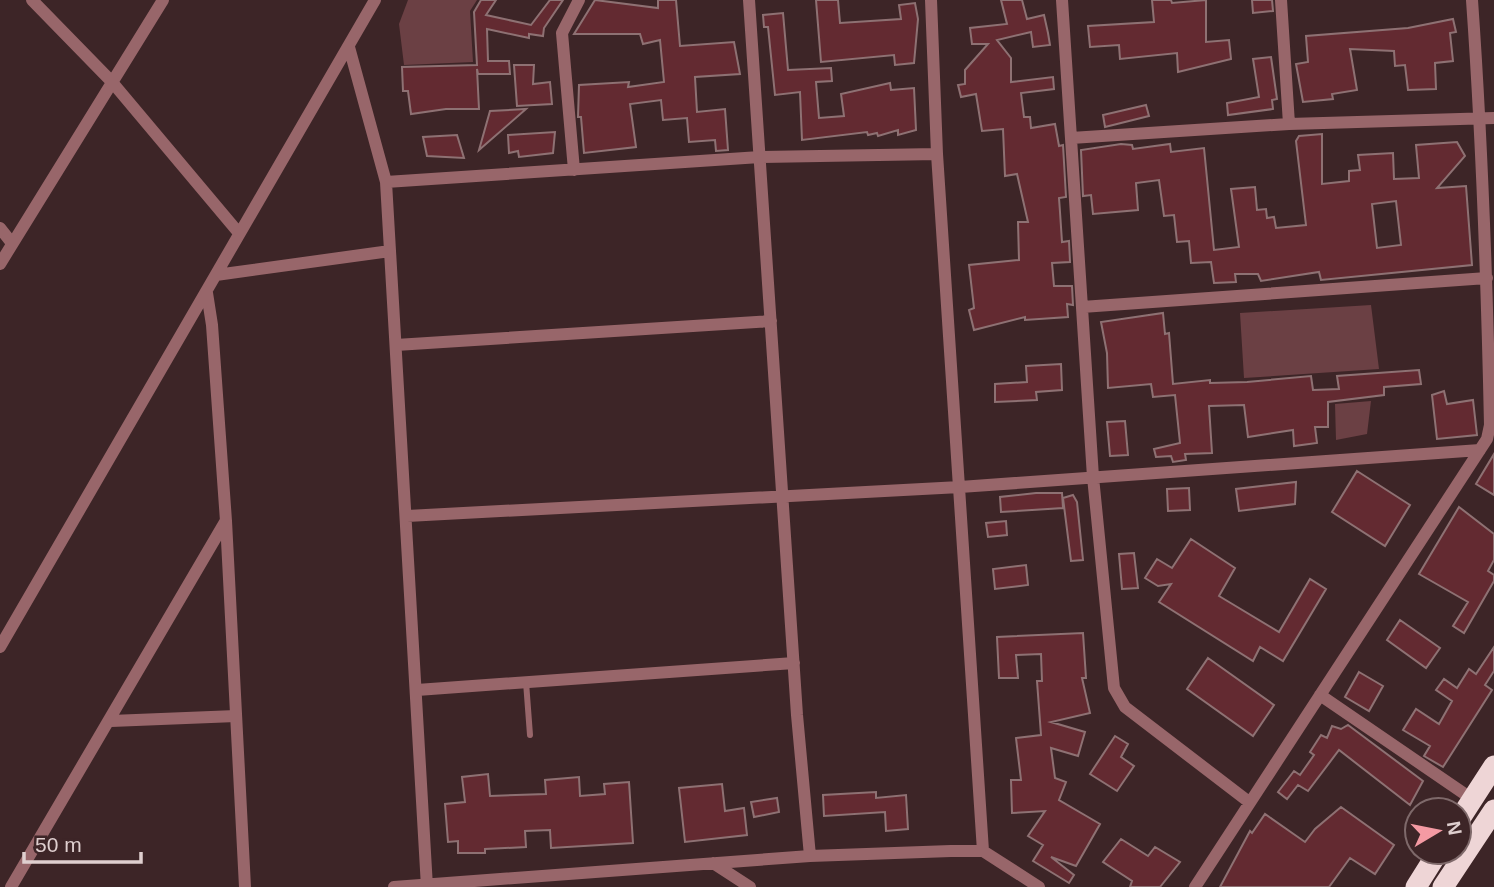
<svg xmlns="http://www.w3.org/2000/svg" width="1494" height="887" font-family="Helvetica,sans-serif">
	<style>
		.green { fill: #6b4044 }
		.building { fill: #632a31; stroke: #8e7173; stroke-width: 2; fill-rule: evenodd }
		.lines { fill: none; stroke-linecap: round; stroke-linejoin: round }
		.lane { stroke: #98666a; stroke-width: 6 }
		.street { stroke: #98666a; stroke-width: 12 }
		.highway { stroke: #eed5d6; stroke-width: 21 }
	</style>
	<rect width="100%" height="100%" fill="#3d2527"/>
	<path class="green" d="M408 0H477L470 11 473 62 404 65 399 24Z
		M1371 305 1379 369 1244 378 1240 313Z
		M1371 401 1367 434 1336 440 1335 404Z"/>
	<path class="building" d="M481 0H496L486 15 531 25 550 0H563L544 28 543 36 529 34V38L487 29 488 61H509L510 74H478L477 69 479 109H446L411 114 408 91H403L402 67 477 65 474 12Z
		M595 0 658 8V0H676L680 46 734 42 740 74 695 77 697 112 725 109 728 150 716 151 715 140 689 142 687 118 663 120 661 100 630 104 636 147 584 153 581 117H578L579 85 629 82 628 87 664 82 660 40 643 44 640 34H574Z
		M816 0H838L840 23 901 19 899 5 915 3 918 19 914 63 895 65 894 55 821 62Z
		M1001 0H1022L1027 19 1044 15 1048 33 1050 45 1033 47 1031 32 997 40 1011 58V82L1053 77 1054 89 1021 93 1024 117H1030L1031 128 1055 124 1059 146 1063 145 1066 197 1059 198 1060 212 1062 242 1069 241 1070 262 1052 263 1054 286H1072L1073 305 1067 304 1068 317 1025 320V317L974 330 969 310 974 308 969 265 1019 260 1018 222H1028L1017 174 1005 176 1003 129 982 131 976 94 961 97 958 85 965 84V70L988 44H972L970 28 1007 24Z
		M1152 0H1171L1172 3 1206 0V42L1229 40 1231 59 1178 72 1177 53 1120 59 1119 45 1090 47 1088 26 1154 22Z
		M1252 0H1272L1273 11 1253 13Z
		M783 13 788 70 831 68 832 81 816 82 819 118 844 116 841 94 890 83 891 90 914 88 916 130 898 135V130L878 136 877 133 868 135 867 132 802 140 800 92 775 95 768 27H764L763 15Z
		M1453 19 1456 32 1450 33 1453 61 1435 63 1436 89 1408 90 1405 65 1395 66 1394 51 1350 49 1357 90 1332 94 1333 99 1303 102 1296 64 1308 62 1306 36 1408 28Z
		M1271 57 1277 99 1272 100 1273 109 1228 115 1227 103 1259 97 1253 59Z
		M514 65H534L533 84 550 82 552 104 517 106Z
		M1146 105 1149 116 1105 127 1103 115Z
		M526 109 479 150 490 111Z
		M555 132 553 153 519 157 518 151 509 153 508 135Z
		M1322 134V184L1349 181V171L1360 170 1358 155 1393 153 1394 179 1419 178 1416 145 1457 142 1465 156 1437 188 1466 186 1472 265 1321 280 1319 272 1261 281 1258 274H1235L1236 282 1214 283 1211 262 1191 263 1189 241 1177 242 1174 215 1164 216 1159 180 1136 183 1138 210 1093 214 1091 195 1083 196 1081 150 1121 144 1132 145 1133 149 1170 144 1171 152 1204 148 1214 250 1239 247 1231 189 1255 187 1257 210 1266 209 1267 218 1274 217 1276 228 1306 225 1296 141 1299 136ZM1396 201 1401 245 1377 248 1372 204Z
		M457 135 464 158 427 156 423 137Z
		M1163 313 1165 334 1169 333 1173 384 1210 380V383L1247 382 1311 376 1313 390 1339 389 1337 376 1419 370 1421 384 1384 387V395L1328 402V427H1315L1317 443 1294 446 1293 430 1248 437 1244 405 1209 406 1212 453 1185 454 1186 460 1173 462 1171 456 1156 457 1154 449 1180 443 1175 395 1153 397 1151 384 1108 388 1107 353 1101 322Z
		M1061 364 1062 390 1036 392 1037 400 995 402V384L1027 382 1026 366Z
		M1444 391 1447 404 1473 400 1477 435 1437 439 1432 395Z
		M1125 421 1128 455 1110 456 1107 422Z
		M1494 454V495L1476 484Z
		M1357 471 1410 505 1385 546 1332 512Z
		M1296 482 1295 504 1239 511 1236 489Z
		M1189 488 1190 510 1168 511 1167 489Z
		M1036 493H1062L1063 508 1001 512 1000 497Z
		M1073 495 1077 502 1083 560 1071 561 1063 498Z
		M1459 507 1494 534V560L1488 571 1494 575V581L1464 633 1453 626 1468 602 1419 574Z
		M1006 521 1007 535 988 537 986 523Z
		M1191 539 1235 568 1219 596 1279 632 1310 579 1326 589 1283 661 1260 647 1253 661 1159 602 1171 584 1158 586 1145 578 1157 559 1172 568Z
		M1134 553 1138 588 1122 589 1119 554Z
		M1026 565 1028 585 995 589 993 569Z
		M1400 620 1440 648 1426 668 1387 640Z
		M1083 633 1086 678H1082L1090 713 1051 722 1085 732 1078 756 1051 748 1055 778 1066 782 1059 800 1100 824 1076 866 1051 857 1074 875 1069 883 1033 861 1043 845 1028 836 1045 811 1012 813 1011 780H1021L1016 738 1041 735 1037 681H1042L1041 654 1016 655 1018 678H999L997 637Z
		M1494 647V671L1485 685 1492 690 1443 767 1424 756 1430 746 1403 730 1416 709 1439 724 1452 701 1436 690 1444 679 1457 688 1469 669 1476 674Z
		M1208 658 1274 705 1253 736 1187 689Z
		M1359 672 1383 686 1369 711 1345 697Z
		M1348 725 1423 781 1410 805 1339 750 1308 791 1298 785 1287 799 1278 792 1294 771 1300 775 1314 755 1310 752 1321 735 1327 738 1332 726 1341 729Z
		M1115 736 1128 744 1121 757 1134 766 1117 791 1090 774Z
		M488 774 490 796 546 794 545 780 579 777 580 796 605 794 604 784 629 782 633 843 551 848 550 830 525 831 526 847 485 849V853H458V841L448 842 445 804 465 802 462 777Z
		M722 784 725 811 744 808 747 835 685 842 679 788Z
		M876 792V798L906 795 908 829 886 831 885 812 824 816 823 795Z
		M777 798 779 812 754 817 751 802Z
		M1341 807 1394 845 1375 874 1350 858 1329 887H1220L1250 831 1252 833 1265 814 1305 842 1315 829Z
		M1121 839 1148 856 1155 847 1180 862 1160 887H1130L1132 881 1103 862Z"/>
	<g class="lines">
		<path class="lane" d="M526 682 530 735"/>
		<path class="street" d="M32 0 112 82 238 232
			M749 0 797 715 810 856
			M931 0 937 154 983 851
			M1062 0 1093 477 1114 688 1125 707 1249 802
			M1281 0 1289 124
			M349 47 386 182 427 887
			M1071 138 1289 124 1494 118
			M574 170 562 33 579 0
			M386 182 760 157 937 154
			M0 228 11 242
			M0 264 163 0
			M216 275 390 251
			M207 293 212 325 226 521 245 887
			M1082 307 1487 278
			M396 345 771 321
			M407 516 960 487 1480 450
			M0 647 375 0
			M417 690 794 663
			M1320 695 1472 799
			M111 721 236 716
			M713 863 750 887
			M11 887 225 522
			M394 887 810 856 951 851H983L1039 887
			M1195 887 1487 439 1490 425C1487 283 1482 141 1472 0"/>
		<path class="highway" d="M1459 820 1494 766
			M1416 887 1438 852
			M1443 887 1494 810"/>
	</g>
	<g transform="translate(1438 831) rotate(80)"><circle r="33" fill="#3d2527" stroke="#7e696a" stroke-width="2"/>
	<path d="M0-5L12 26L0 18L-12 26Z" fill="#f49aa3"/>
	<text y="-10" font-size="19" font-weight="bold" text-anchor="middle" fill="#dfcfcf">N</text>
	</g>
	<path d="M24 852v10h117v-10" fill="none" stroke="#dfcfcf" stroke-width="3.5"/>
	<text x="35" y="852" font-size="21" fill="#dfcfcf" stroke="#3d2527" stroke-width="5" paint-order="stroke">50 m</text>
</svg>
